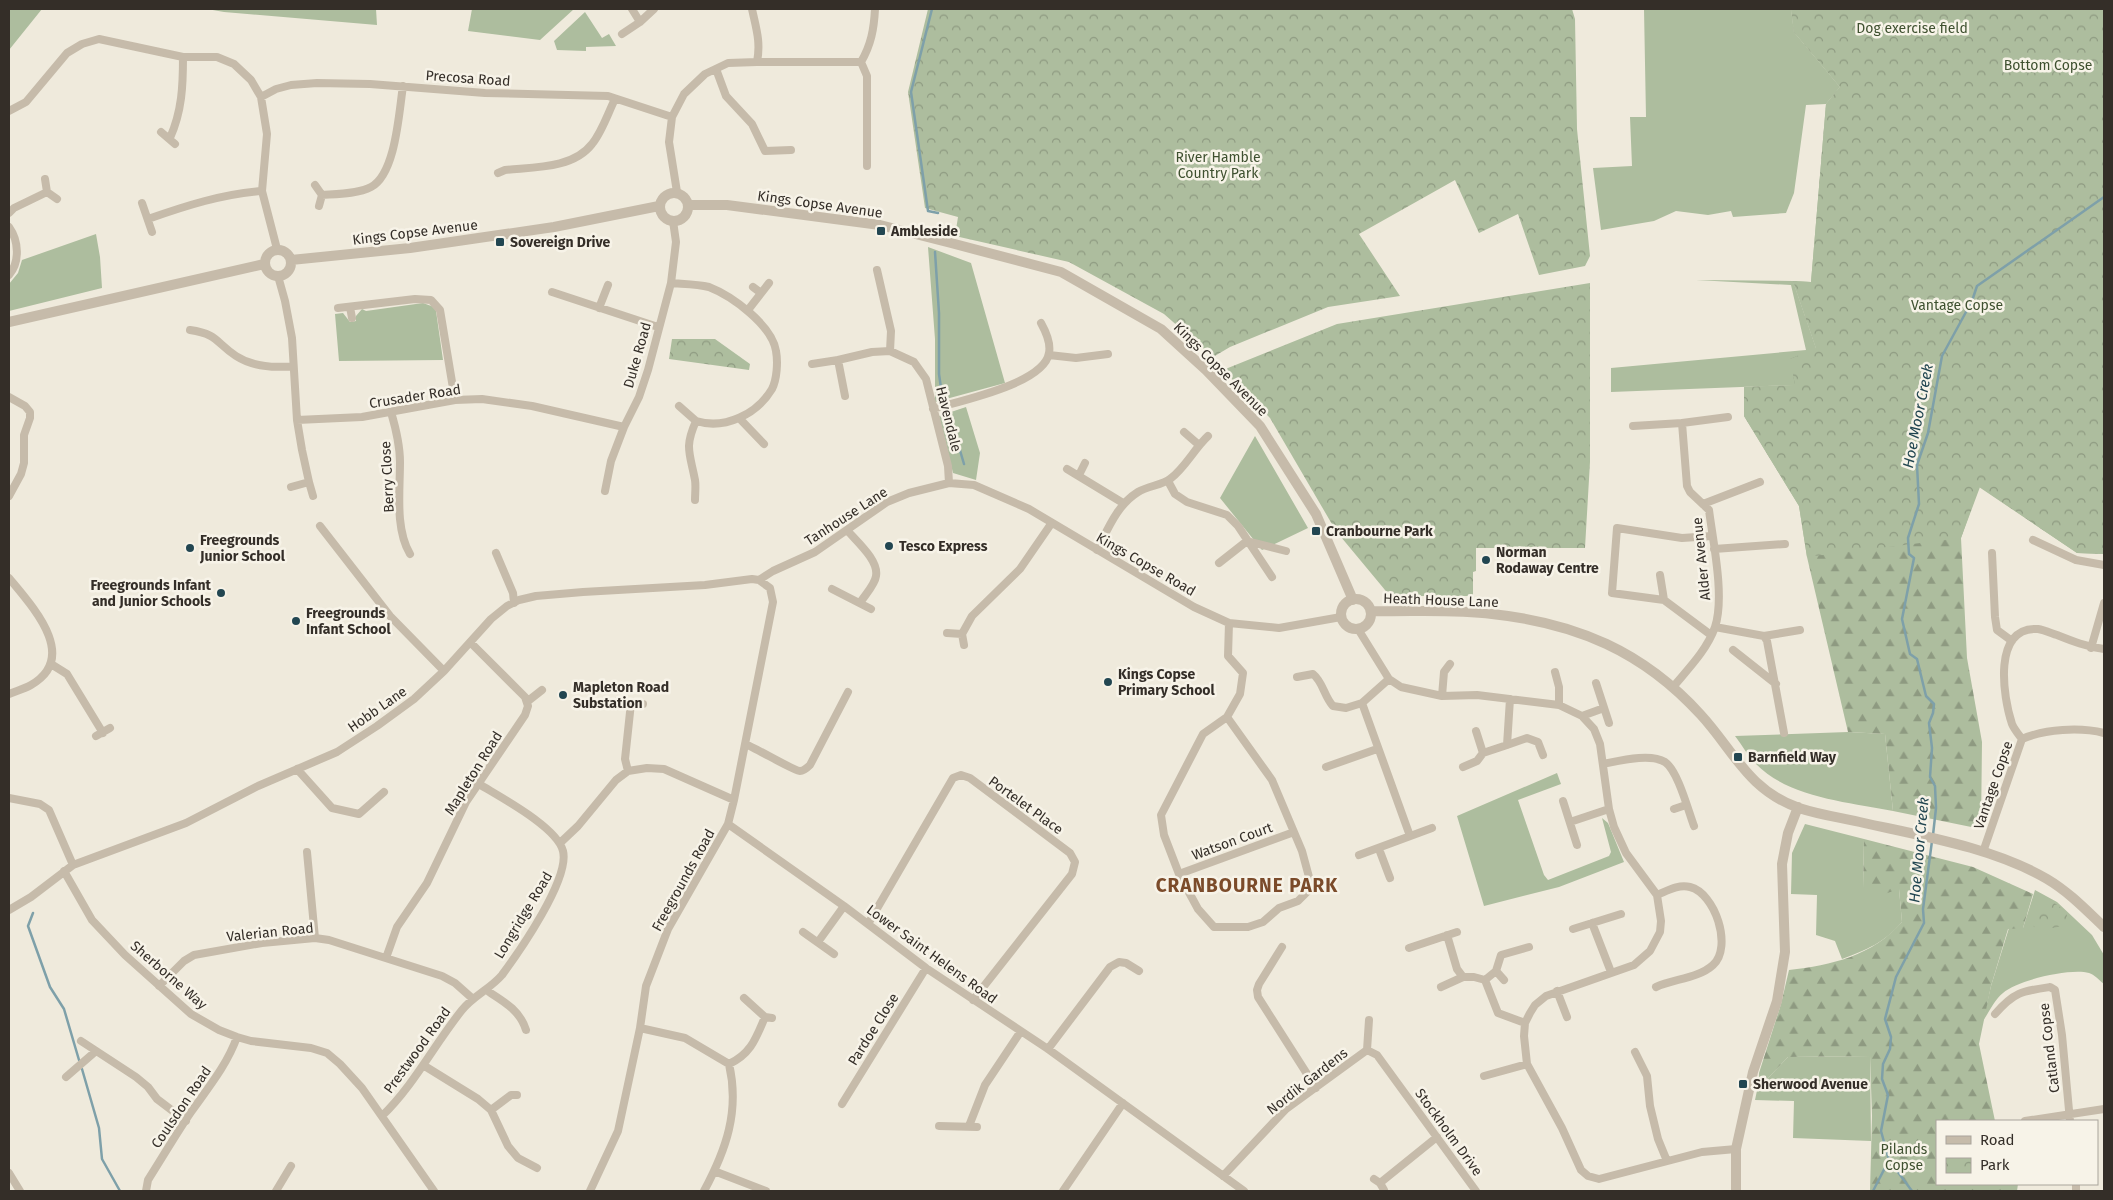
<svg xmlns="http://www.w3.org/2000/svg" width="2113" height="1200" font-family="'Fira Sans',sans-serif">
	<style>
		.grass { fill: #adbd9e }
		.forest { fill: url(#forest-firs) }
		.park { fill: url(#park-crowns) }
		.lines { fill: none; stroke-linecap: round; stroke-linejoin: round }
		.stream { stroke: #7ea0a9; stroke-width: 2.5 }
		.minor { stroke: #c6bbaa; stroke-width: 8 }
		.tertiary { stroke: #c6bbaa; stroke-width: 10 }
		.poi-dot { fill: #224651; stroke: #f7f3e8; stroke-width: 2 }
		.labels { text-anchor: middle; stroke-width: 5; stroke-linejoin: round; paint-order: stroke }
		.park-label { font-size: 14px; fill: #3e502f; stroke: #f7f3e8 }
		.street-label { font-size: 14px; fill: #342e28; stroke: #f7f3e8 }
		.poi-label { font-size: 14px; font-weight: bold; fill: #342e28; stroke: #f7f3e8; text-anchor: start }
		.water-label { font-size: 15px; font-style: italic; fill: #224651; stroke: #f7f3e8 }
		.district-label { font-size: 19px; font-weight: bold; letter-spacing: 1px; fill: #7b4b2a; stroke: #f7f3e8 }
	</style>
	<defs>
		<pattern id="forest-firs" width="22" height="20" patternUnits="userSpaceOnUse" patternTransform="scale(1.25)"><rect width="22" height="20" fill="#adbd9e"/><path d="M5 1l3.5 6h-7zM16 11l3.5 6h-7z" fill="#8e9a81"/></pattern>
		<pattern id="park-crowns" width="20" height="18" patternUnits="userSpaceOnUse" patternTransform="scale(1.25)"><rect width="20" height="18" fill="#adbd9e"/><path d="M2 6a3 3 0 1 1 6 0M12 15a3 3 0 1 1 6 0" fill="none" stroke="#8e9a81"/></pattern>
	</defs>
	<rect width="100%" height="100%" fill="#efeadc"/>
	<path class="grass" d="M9 9H42L9 50Z
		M207 9H376L377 25 224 12Z
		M472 9H574L540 40 468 31Z
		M1644 9H1791L1794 32 1840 87 1826 104 1806 105 1794 193 1786 213 1733 217 1731 211 1708 215 1676 211 1654 221 1601 230 1593 168 1632 166 1630 117H1646Z
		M585 12 602 38 609 34 616 46 586 47V51L557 50 554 41Z
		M96 234 100 257 102 288 9 311V284L18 273 22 260Z
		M928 247 971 263 1005 383 935 402V339Z
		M1696 280 1793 281 1816 348 1795 385 1611 392V368L1806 350 1791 285Z
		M423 303 434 307 436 311 443 360 339 361 335 314 343 313 350 322 356 321V316L362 309 366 311Z
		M966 407 980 453 976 480 953 473 939 416Z
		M1255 436 1308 528 1262 550 1220 498Z
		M1848 732 1885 734 1893 811C1849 802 1789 798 1756 764 1748 756 1742 745 1735 736Z
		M1557 773 1561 784 1518 800 1544 875 1548 880 1609 856 1611 852 1602 818 1608 823 1624 862 1559 887 1484 906 1457 816Z
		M1805 824 1864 839 1863 888 1899 889 1902 922C1884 943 1868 949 1842 959L1835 941 1816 935 1817 895 1791 894 1792 853Z
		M2035 890 2057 902 2092 935 2104 955V984C2100 981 2094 974 2089 973 2070 968 2018 980 2003 993 1995 999 1989 1012 1983 1021L1991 986 2009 928H2023Z
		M1870 1056 1871 1141 1793 1138 1794 1101 1755 1100 1759 1081 1768 1078 1788 1057Z"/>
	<path class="forest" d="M1791 9H2104V554L2077 553 1979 487 1961 538 1967 658 1982 742 1981 829 1893 811 1885 734 1848 732 1807 557 1799 506 1744 416V387L1795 385 1790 359 1816 348 1793 281 1811 282 1826 104 1840 87 1794 32Z
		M1864 839 1973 867 2033 894 2023 928 2008 929 1991 986 1979 1044 1995 1121H1937V1184H2018L2017 1191H1870L1872 1116 1870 1056 1788 1057 1768 1078 1759 1081V1073L1781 1004 1789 970C1832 965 1872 956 1902 922L1899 889 1873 898 1863 888Z"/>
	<path class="park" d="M928 9H1572L1575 19 1577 129 1590 256 1585 266 1539 275 1518 214 1479 233 1455 180 1359 234 1400 296 1328 307 1230 347 1213 357 1164 314 1069 262 955 236 958 217 925 208 908 92Z
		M1791 9H2104V554L2077 553 1980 487 1961 538 1807 557 1799 506 1744 416V387L1795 385 1790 359 1816 348 1793 281 1811 282 1826 104 1840 87 1794 32Z
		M1590 283V462L1585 548H1476V571L1473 572V596H1390L1336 531 1270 418 1223 370 1337 324Z
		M672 339H715L750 364 749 370 669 359Z
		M2044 898 2056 904 2067 913C2068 932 2047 928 2034 927L2032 922 2038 901Z"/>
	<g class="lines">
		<path class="stream" d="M932 9 911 92 928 211 938 213
			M935 252 939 313V374L942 395
			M949 413 964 464
			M1933 835 1936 808 1935 786 1930 777 1932 748 1929 723 1933 713 1934 704 1926 696 1917 659 1910 654 1902 619 1914 558 1909 554 1908 538 1919 504 1917 465 1928 433 1942 356 1972 301 1977 286 2104 197
			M33 913 28 926 50 987 64 1009 79 1060
			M82 1069 99 1128 102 1159 120 1191
			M1889 1160 1912 1191
			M1873 1191 1889 1160 1881 1131 1888 1095 1882 1079 1883 1064 1890 1049 1891 1037 1885 1019 1896 977 1924 923 1923 909 1932 841"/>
		<path class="minor" d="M632 9 640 22 654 9
			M752 9C756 28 761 42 757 62
			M622 34 640 22
			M861 62 867 76V166
			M716 69 726 96 752 124 765 151 791 150
			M261 97 276 89 291 85 317 83 370 84 485 93 608 96 672 117
			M9 111 26 102 67 53 82 44 99 39 183 57H217L234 64 251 80 261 97 267 134 262 191 277 249
			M161 132 175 144
			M170 138C182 111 183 86 183 57
			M498 173 505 170C533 167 573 169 592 144 602 132 608 113 615 99
			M45 179 47 192 57 199
			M315 185 322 195C336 194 358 194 371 187 396 174 399 111 403 86
			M677 192 669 142 672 117 684 94 705 74 728 63 757 62H861C871 45 874 29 875 9
			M142 203 152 232
			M319 206 322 195
			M9 213 14 208 47 192
			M148 219C185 206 222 194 262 191
			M9 227C19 241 20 262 9 275
			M877 270 891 331 890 351 914 362 926 379 948 466 949 483
			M278 276 285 301 292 338 297 420 302 450 309 482 291 487
			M671 283C682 284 697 284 709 287 732 296 772 325 776 351 778 362 777 379 772 389 757 414 725 430 696 421 684 448 690 453 695 480 696 486 695 494 695 500
			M753 287 761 293
			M552 292 658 327
			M350 307 352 318
			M338 308 415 299 431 300 440 310 455 400
			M599 308 608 285
			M748 310 769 283
			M190 330C218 334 216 343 236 356 253 367 275 368 293 366
			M1049 355 1076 358 1108 354
			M812 364 838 360
			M845 396 838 360 872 352 890 351
			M9 397 25 406 30 412V418L24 435V463L21 474 9 496
			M679 406 696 421
			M933 409C959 401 1044 384 1049 353 1051 343 1046 332 1041 323
			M391 412C396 429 400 445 400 462 400 491 395 529 410 554
			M740 419 764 444
			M297 420 362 417 455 400 482 399 532 406 624 427
			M1682 423 1728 417
			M1633 426 1682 423 1687 486 1690 492 1709 510C1713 542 1725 597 1715 627 1707 650 1688 669 1673 687
			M1184 432 1199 445
			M1067 469 1123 503
			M1079 475 1085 463
			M1168 481 1175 494 1187 502 1227 515 1238 526 1272 577
			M309 482 313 496
			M605 491 611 461 624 427 639 397 648 370 671 283 676 242 673 221
			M1703 504 1760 482
			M320 526 390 616 444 671
			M847 530C856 541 879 560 876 576 875 585 864 596 860 603
			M2033 540 2076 560 2104 565
			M1714 549 1785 544
			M1097 550C1108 529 1117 505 1138 492 1148 486 1162 485 1170 479 1185 468 1194 449 1208 436
			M496 553 513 593 514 603
			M1992 553 1995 617 1997 630 2012 641
			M1219 563 1247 541 1286 551
			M1660 575 1664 600
			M9 578C32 606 80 657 31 685 24 689 16 691 9 694
			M759 580 773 571 815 552 887 502 909 493 949 483 974 485 1029 509 1194 607 1229 623 1279 628 1341 617
			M832 589 871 609
			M1715 627 1764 636 1767 641 1784 733
			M1358 629 1389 679 1401 687 1442 696 1477 695 1559 705 1582 716 1594 729 1600 744 1609 809 1614 827 1626 853 1657 895 1661 921 1660 932 1650 951 1634 965 1546 996 1535 1005 1530 1013 1525 1023 1524 1036 1527 1064 1562 1128 1581 1170 1588 1176 1599 1179 1702 1152 1736 1149
			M947 633 962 634
			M1711 635 1664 600 1612 593 1617 528 1682 538 1712 536
			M1764 636 1800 630
			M964 645 962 634 972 616 1020 569 1051 524
			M2091 648 2104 603
			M1733 650 1776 684
			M51 664 67 674 103 733
			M1555 672 1559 687V705
			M1297 677 1313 674C1323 682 1324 696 1333 706L1346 708 1362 703
			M1389 679 1362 703 1410 836
			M1596 683 1609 723
			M1442 696 1444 672 1450 664
			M528 701 542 690
			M618 701 643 704
			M1582 716 1604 708
			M1227 717 1272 780 1302 851 1309 877 1308 891 1298 901 1279 908 1263 922 1248 927H1214L1198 909 1179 874 1164 835 1161 815 1203 734 1227 717 1240 694 1243 673 1228 656 1229 623
			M1476 731 1483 753
			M96 736 110 728
			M2022 739C2019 735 2014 729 2012 724 2003 697 1992 626 2038 629 2044 630 2051 633 2057 635 2072 641 2087 647 2104 649
			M2022 739C2045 729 2080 727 2104 733
			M745 744C756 748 794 771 800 771 804 771 807 768 810 765L848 692
			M1507 745 1510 699
			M1603 764C1619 761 1650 753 1665 762 1678 771 1688 810 1694 826
			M1326 767 1377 749
			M1463 767 1477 761 1483 753 1507 745 1527 738 1538 742 1543 755
			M297 769 332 808 359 814 384 792
			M628 771 625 759 631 703
			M9 798 40 804 49 810 73 865
			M1563 801 1577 845
			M1674 809 1686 805
			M1570 822 1609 809
			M728 824 844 906 926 968 1048 1049 1244 1191
			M560 843 578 826 616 780 628 771 647 768 664 769 734 800
			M1379 849 1390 878
			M307 852 315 938
			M1983 852 2022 739
			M1359 855 1432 828
			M64 871 92 920 125 955 191 1014 219 1030 237 1037 251 1041 311 1048 327 1053 340 1064 362 1088 434 1191
			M1179 874 1294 832
			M9 910 31 897 73 865 186 823 258 786 337 752 377 726 414 699 444 671 491 619 507 606 519 600 536 596 583 592 705 585 752 579 759 580 770 588 773 602 734 800 728 824 668 929 646 986 640 1028 618 1131 590 1191
			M1592 923 1611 972
			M868 924 953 778 961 775 970 778 1070 853 1075 862 1072 874 973 1000
			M1573 929 1621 914
			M803 932 834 954
			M1447 935 1457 969 1463 977H1474L1485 980 1498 1013 1525 1023
			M818 942 844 906
			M1282 947 1259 984 1257 990 1258 997 1316 1088
			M1409 948 1457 932
			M386 958 397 927 427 883 466 802 525 715 528 706 525 697 470 642
			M1496 971 1504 980
			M1485 980 1496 971 1501 955 1529 947
			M159 986 184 961 194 955 262 943 315 938 329 940 442 976 455 983 473 999
			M1441 987 1463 977
			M1656 987C1674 979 1699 978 1713 965 1733 947 1715 893 1690 887 1678 884 1667 891 1657 895
			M486 990C503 1001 520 1010 526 1030
			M1557 991 1567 1017
			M744 998 765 1017 772 1018
			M1995 1014C2014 992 2022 991 2050 987L2055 990 2062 1035 2070 1121
			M640 1028 685 1038 729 1064C740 1111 726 1150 704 1191
			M81 1041 136 1077 148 1087 157 1099 186 1121
			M1048 1049 1110 967 1119 962 1126 963 1139 971
			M1367 1050 1377 1055 1476 1191
			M1635 1052 1647 1076 1650 1106 1658 1139 1667 1161
			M729 1064C751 1054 756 1038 765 1017
			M423 1065 478 1099 491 1110 508 1146 518 1158 537 1168
			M1484 1076 1527 1064
			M66 1077 96 1051
			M842 1104 926 968
			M491 1110 511 1095H517
			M382 1116C414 1085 434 1045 462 1010 473 996 490 989 502 975 519 952 570 879 563 851 557 827 500 797 479 784
			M2025 1121 2104 1109
			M939 1126 977 1127
			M969 1126 985 1085 1021 1031
			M714 1171 766 1191
			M9 1173 20 1191
			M1223 1176 1286 1109 1367 1050 1369 1020
			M1374 1179 1380 1183 1384 1190
			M1380 1183 1437 1137
			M2076 1184V1191
			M146 1191 148 1180C162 1158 176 1134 191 1112 208 1088 227 1065 237 1037
			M276 1191 291 1166
			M1063 1191 1123 1103"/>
		<path class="tertiary" d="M660 207a14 14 0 1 1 28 0a14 14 0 1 1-28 0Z
			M688 205H727L880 225 951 243 1061 272 1161 329 1206 370 1260 426 1316 514 1353 600
			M265 263a13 13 0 1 1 26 0a13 13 0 1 1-26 0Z
			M291 260 410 248 554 227 659 206
			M9 322 264 264
			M1341 614a15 15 0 1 1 30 0a15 15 0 1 1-30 0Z
			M1371 611C1410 612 1453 609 1492 614 1576 623 1643 651 1701 715 1734 751 1748 790 1799 808 1820 815 1843 818 1864 823 1923 836 1994 848 2047 879 2069 892 2086 910 2104 927
			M1736 1191V1149L1753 1072 1777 1001 1785 952 1782 864 1788 833 1798 807"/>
	</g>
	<g class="poi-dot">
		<rect x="876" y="226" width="10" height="10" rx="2.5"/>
		<rect x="495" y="237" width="10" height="10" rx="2.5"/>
		<rect x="1311" y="526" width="10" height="10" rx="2.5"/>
		<circle cx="889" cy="546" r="5"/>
		<circle cx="190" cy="548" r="5"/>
		<circle cx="1486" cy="560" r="5"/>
		<circle cx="221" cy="593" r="5"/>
		<circle cx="296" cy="621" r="5"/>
		<circle cx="1108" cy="682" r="5"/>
		<circle cx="563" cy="695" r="5"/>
		<rect x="1733" y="752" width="10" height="10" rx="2.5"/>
		<rect x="1738" y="1079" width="10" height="10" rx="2.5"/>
	</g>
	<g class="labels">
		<g class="park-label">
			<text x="1912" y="33">Dog exercise field</text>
			<text x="2048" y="70">Bottom Copse</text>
			<text x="1218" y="162">River Hamble<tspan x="1218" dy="16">Country Park</tspan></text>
			<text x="1957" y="310">Vantage Copse</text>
			<text x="1904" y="1154">Pilands<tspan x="1904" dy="16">Copse</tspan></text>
		</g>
		<g class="street-label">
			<text transform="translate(468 78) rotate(4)" y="5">Precosa Road</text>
			<text transform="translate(820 204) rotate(8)" y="5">Kings Copse Avenue</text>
			<text transform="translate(415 232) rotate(-7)" y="5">Kings Copse Avenue</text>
			<text transform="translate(637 355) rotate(-74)" y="5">Duke Road</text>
			<text transform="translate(1221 369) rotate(45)" y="5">Kings Copse Avenue</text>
			<text transform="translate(415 396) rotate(-9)" y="5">Crusader Road</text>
			<text transform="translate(949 419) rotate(76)" y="5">Havendale</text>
			<text transform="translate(387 477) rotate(-93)" y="5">Berry Close</text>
			<text transform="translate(846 516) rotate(-33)" y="5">Tanhouse Lane</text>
			<text transform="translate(1701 559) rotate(-96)" y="5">Alder Avenue</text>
			<text transform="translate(1146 564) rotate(30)" y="5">Kings Copse Road</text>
			<text transform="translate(1441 600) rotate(2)" y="5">Heath House Lane</text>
			<text transform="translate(377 709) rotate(-35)" y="5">Hobb Lane</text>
			<text transform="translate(473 773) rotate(-58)" y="5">Mapleton Road</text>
			<text transform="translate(1993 785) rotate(-71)" y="5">Vantage Copse</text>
			<text transform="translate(1026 805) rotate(36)" y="5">Portelet Place</text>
			<text transform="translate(1232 841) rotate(-20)" y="5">Watson Court</text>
			<text transform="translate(683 880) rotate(-61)" y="5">Freegrounds Road</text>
			<text transform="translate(523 915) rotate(-59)" y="5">Longridge Road</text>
			<text transform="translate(270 932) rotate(-6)" y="5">Valerian Road</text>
			<text transform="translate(932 954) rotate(36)" y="5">Lower Saint Helens Road</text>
			<text transform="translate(169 975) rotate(41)" y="5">Sherborne Way</text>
			<text transform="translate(873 1029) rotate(-58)" y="5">Pardoe Close</text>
			<text transform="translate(2049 1048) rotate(-97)" y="5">Catland Copse</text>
			<text transform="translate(417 1050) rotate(-54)" y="5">Prestwood Road</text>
			<text transform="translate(1307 1081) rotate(-38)" y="5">Nordik Gardens</text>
			<text transform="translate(181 1107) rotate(-56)" y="5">Coulsdon Road</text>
			<text transform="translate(1449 1132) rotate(54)" y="5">Stockholm Drive</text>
		</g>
		<g class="poi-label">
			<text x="891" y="236">Ambleside</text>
			<text x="510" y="247">Sovereign Drive</text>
			<text x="1326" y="536">Cranbourne Park</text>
			<text x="200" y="545">Freegrounds<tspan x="200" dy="16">Junior School</tspan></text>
			<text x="899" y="551">Tesco Express</text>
			<text x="1496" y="557">Norman<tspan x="1496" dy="16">Rodaway Centre</tspan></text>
			<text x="211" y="590" text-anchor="end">Freegrounds Infant<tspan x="211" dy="16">and Junior Schools</tspan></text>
			<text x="306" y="618">Freegrounds<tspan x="306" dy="16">Infant School</tspan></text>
			<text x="1118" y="679">Kings Copse<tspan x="1118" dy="16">Primary School</tspan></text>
			<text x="573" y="692">Mapleton Road<tspan x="573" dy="16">Substation</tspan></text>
			<text x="1748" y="762">Barnfield Way</text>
			<text x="1753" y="1089">Sherwood Avenue</text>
		</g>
		<g class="water-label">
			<text transform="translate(1918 416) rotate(-79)" y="5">Hoe Moor Creek</text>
			<text transform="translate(1919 850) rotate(-85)" y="5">Hoe Moor Creek</text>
		</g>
		<g class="district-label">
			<text x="1247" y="892">CRANBOURNE PARK</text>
		</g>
	</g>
	<rect width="2113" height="1200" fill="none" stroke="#342e28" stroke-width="20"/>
	<rect x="1936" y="1120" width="162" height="65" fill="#f7f3e8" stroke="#a9a49b"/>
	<rect x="1946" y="1136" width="25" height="8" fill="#c6bbaa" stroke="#a9a49b"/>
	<text x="1980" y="1145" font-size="15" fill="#342e28">Road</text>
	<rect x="1946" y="1158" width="25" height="15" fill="url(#park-crowns)" stroke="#a9a49b"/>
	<text x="1980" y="1170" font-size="15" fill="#342e28">Park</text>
</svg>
